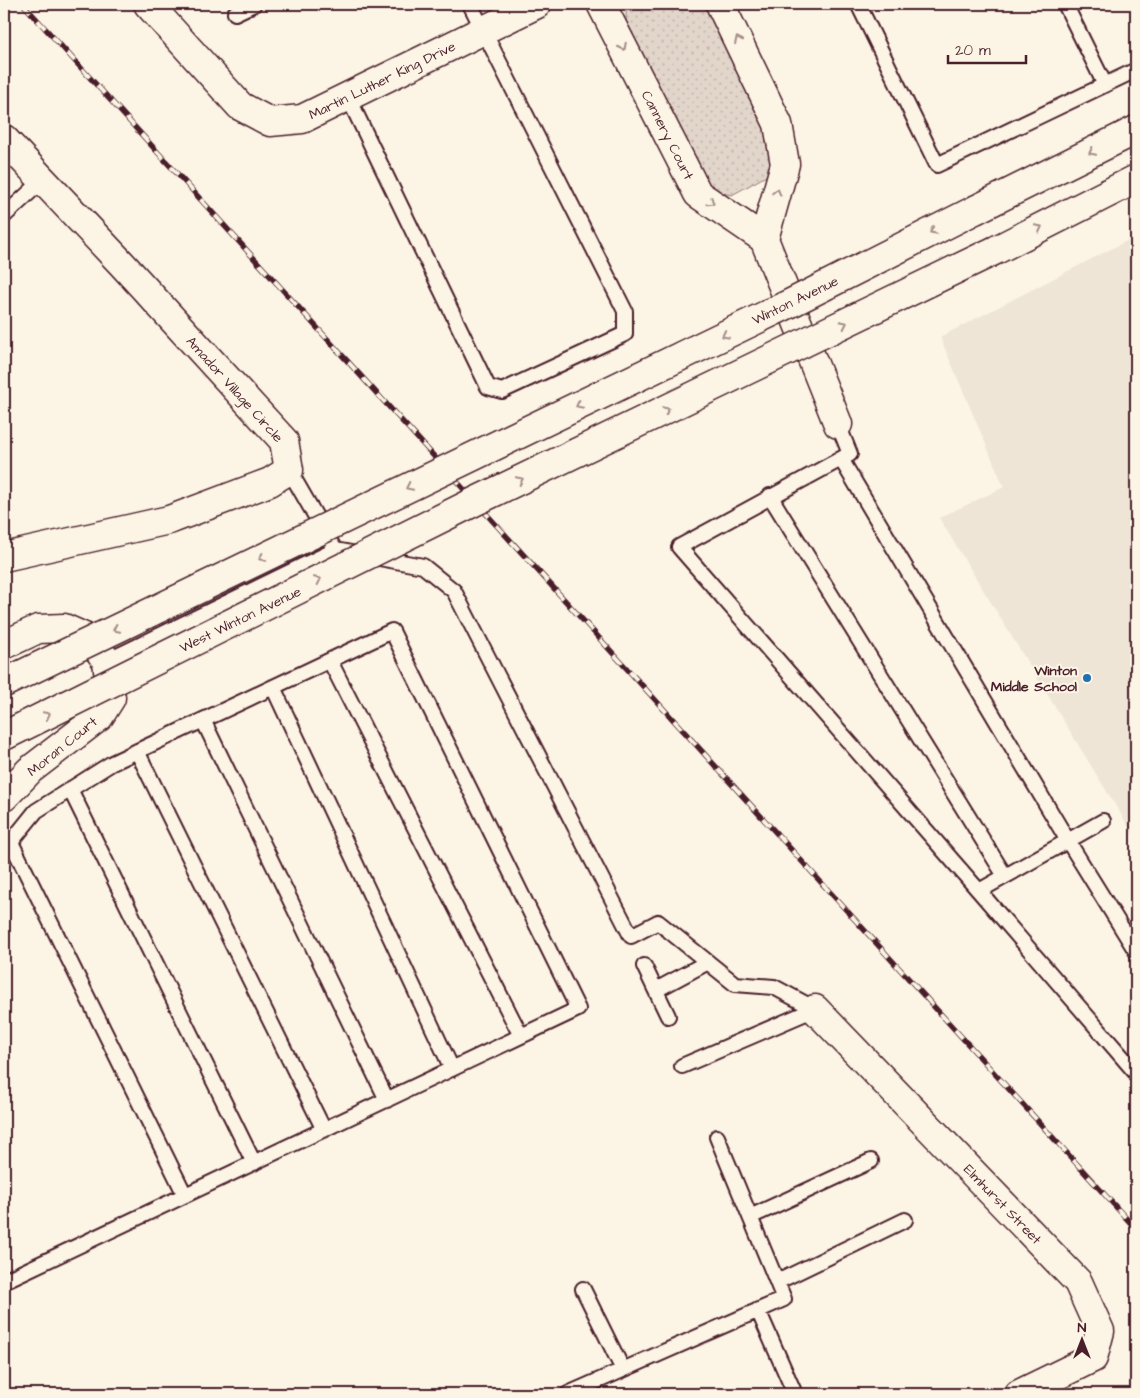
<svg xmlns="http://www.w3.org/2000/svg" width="1140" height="1398" font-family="'Architects Daughter',sans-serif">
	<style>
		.built { fill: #eee5d7 }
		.park { fill: url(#park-dots); stroke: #967a7a }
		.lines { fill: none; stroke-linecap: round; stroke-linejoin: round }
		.lane-casing { stroke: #4a1f2b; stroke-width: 18 }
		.street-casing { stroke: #4a1f2b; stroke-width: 31 }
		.secondary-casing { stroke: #4a1f2b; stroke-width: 31 }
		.lane { stroke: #fcf5e5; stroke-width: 14 }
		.street { stroke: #fcf5e5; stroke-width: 28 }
		.secondary { stroke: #fcf5e5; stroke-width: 28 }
		.rail-casing { stroke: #4a1f2b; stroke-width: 5.5 }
		.rail { stroke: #fcf5e5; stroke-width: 4; stroke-dasharray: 11; stroke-linecap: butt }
		.secondary-bridge-casing { stroke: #4a1f2b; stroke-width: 31; stroke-linecap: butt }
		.secondary-bridge { stroke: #fcf5e5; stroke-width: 28 }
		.oneway { stroke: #a38a88 }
		.poi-dot { fill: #1f6fb2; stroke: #fcf5e5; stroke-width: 2 }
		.labels { text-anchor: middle; stroke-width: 4; stroke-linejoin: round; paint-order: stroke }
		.street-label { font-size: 14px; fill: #4a1f2b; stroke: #fcf5e5 }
		.poi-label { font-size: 14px; font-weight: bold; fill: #4a1f2b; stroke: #fcf5e5; text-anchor: end }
	</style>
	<defs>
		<pattern id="park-dots" width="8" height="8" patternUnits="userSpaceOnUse" patternTransform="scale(1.25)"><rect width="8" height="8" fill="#e2d5ca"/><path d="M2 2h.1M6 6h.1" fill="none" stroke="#c3b6ae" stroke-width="1.8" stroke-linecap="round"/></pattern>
	</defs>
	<rect width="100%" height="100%" fill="#fcf5e5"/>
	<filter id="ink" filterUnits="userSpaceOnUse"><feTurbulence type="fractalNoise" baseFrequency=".02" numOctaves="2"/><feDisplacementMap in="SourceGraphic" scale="10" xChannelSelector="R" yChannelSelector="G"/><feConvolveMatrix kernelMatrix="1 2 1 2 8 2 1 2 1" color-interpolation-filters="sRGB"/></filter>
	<g filter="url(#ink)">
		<path class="built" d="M1136 236V839L939 518 1004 487 940 337Z"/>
		<path class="park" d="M626 4H708L776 148 768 175 732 195 717 192 704 184 626 21Z"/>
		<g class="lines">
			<g class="lane-casing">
				<path id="lane" d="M858 4 937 165 1136 70
					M1065 4 1105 85
					M235 13 254 4
					M348 97 488 387 502 391 625 334V311L470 4
					M4 216 43 180
					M838 424 850 454 679 547 979 891 1103 821
					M841 459 1068 841 1136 951
					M289 470 335 550
					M770 496 1005 876
					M107 661 335 550 423 566 454 591 631 936 658 922 735 984 774 987 815 1009
					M330 661 521 1036
					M273 687 452 1069
					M203 720 387 1100
					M137 751 324 1130
					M70 789 254 1163
					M979 891 1136 1073
					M644 966 668 1016
					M656 990 708 962
					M682 1066 815 1009
					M750 1217 871 1161
					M4 1281 578 1009 392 631 112 763 36 811 11 842 185 1195
					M777 1282 905 1220
					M583 1289 623 1370
					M758 1310 795 1394
					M568 1394 784 1299 717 1137"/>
			</g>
			<g class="street-casing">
				<path id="street" d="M601 4 698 194 764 239 838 424
					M720 4 778 124 785 164 764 239
					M4 139 123 265 284 441 289 470 270 482 169 520 4 557
					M4 645 38 629 64 628 91 640 107 661 111 698 99 717 30 770 4 797
					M815 1009 1078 1282 1100 1331 1093 1358 1019 1394"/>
			</g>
			<g class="secondary-casing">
				<path id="secondary" d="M148 4 240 106 270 122 302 119 537 4
					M977 209 1136 130
					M996 250 1136 179"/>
			</g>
			<use href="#lane" class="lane"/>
			<use href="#street" class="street"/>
			<use href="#secondary" class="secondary"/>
			<g class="rail-casing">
				<path id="rail" d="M23 4 1136 1229"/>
			</g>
			<use href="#rail" class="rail"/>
			<g class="secondary-bridge-casing">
				<path id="secondary-bridge" d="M4 683 791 303 977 209
					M4 736 476 501 996 250"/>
			</g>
			<use href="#secondary-bridge" class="secondary-bridge"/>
		</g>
		<defs><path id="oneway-chevron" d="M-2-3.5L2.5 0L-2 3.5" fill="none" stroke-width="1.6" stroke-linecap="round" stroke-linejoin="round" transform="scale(1.25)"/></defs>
		<g class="oneway">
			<use href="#oneway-chevron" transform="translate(738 40) rotate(-116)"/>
			<use href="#oneway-chevron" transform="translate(623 47) rotate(63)"/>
			<use href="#oneway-chevron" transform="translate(1092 152) rotate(154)"/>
			<use href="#oneway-chevron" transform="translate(777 192) rotate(-75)"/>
			<use href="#oneway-chevron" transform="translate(711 202) rotate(34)"/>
			<use href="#oneway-chevron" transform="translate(1039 228) rotate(-27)"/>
			<use href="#oneway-chevron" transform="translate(933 231) rotate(153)"/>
			<use href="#oneway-chevron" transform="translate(844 324) rotate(-26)"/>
			<use href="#oneway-chevron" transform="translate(725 335) rotate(154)"/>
			<use href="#oneway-chevron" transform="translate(579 405) rotate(154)"/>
			<use href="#oneway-chevron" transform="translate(666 410) rotate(-26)"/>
			<use href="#oneway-chevron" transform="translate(520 480) rotate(-26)"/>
			<use href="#oneway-chevron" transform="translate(409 487) rotate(154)"/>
			<use href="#oneway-chevron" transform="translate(262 558) rotate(154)"/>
			<use href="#oneway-chevron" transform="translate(318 580) rotate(-26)"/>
			<use href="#oneway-chevron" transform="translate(116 629) rotate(154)"/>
			<use href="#oneway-chevron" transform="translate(47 715) rotate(-26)"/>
		</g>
	</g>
	<circle class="poi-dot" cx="1087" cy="678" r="5"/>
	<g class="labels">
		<g class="street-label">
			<text transform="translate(382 80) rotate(-26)" y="5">Martin Luther King Drive</text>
			<text transform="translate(668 135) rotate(63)" y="5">Cannery Court</text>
			<text transform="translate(795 300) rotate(-26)" y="5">Winton Avenue</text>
			<text transform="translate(235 389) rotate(48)" y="5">Amador Village Circle</text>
			<text transform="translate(240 619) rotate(-26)" y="5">West Winton Avenue</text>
			<text transform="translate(62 746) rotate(-39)" y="5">Moran Court</text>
			<text transform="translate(1003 1204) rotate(46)" y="5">Elmhurst Street</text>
		</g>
		<g class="poi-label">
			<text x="1077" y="675">Winton<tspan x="1077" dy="16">Middle School</tspan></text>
		</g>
	</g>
	<rect width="1140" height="1398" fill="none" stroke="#fcf5e5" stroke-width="20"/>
	<rect x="10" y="10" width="1120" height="1378" fill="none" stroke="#4a1f2b" stroke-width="2" filter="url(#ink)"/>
	<g transform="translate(1082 1340)" stroke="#fcf5e5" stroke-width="4" paint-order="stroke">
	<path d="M0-4L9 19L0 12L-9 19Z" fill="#4a1f2b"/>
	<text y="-8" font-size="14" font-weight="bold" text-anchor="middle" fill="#4a1f2b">N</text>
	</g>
	<path d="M948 55v8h78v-8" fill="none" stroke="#4a1f2b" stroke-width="2.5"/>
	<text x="955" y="55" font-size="15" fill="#4a1f2b" stroke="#fcf5e5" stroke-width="4" paint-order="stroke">20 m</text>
</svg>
